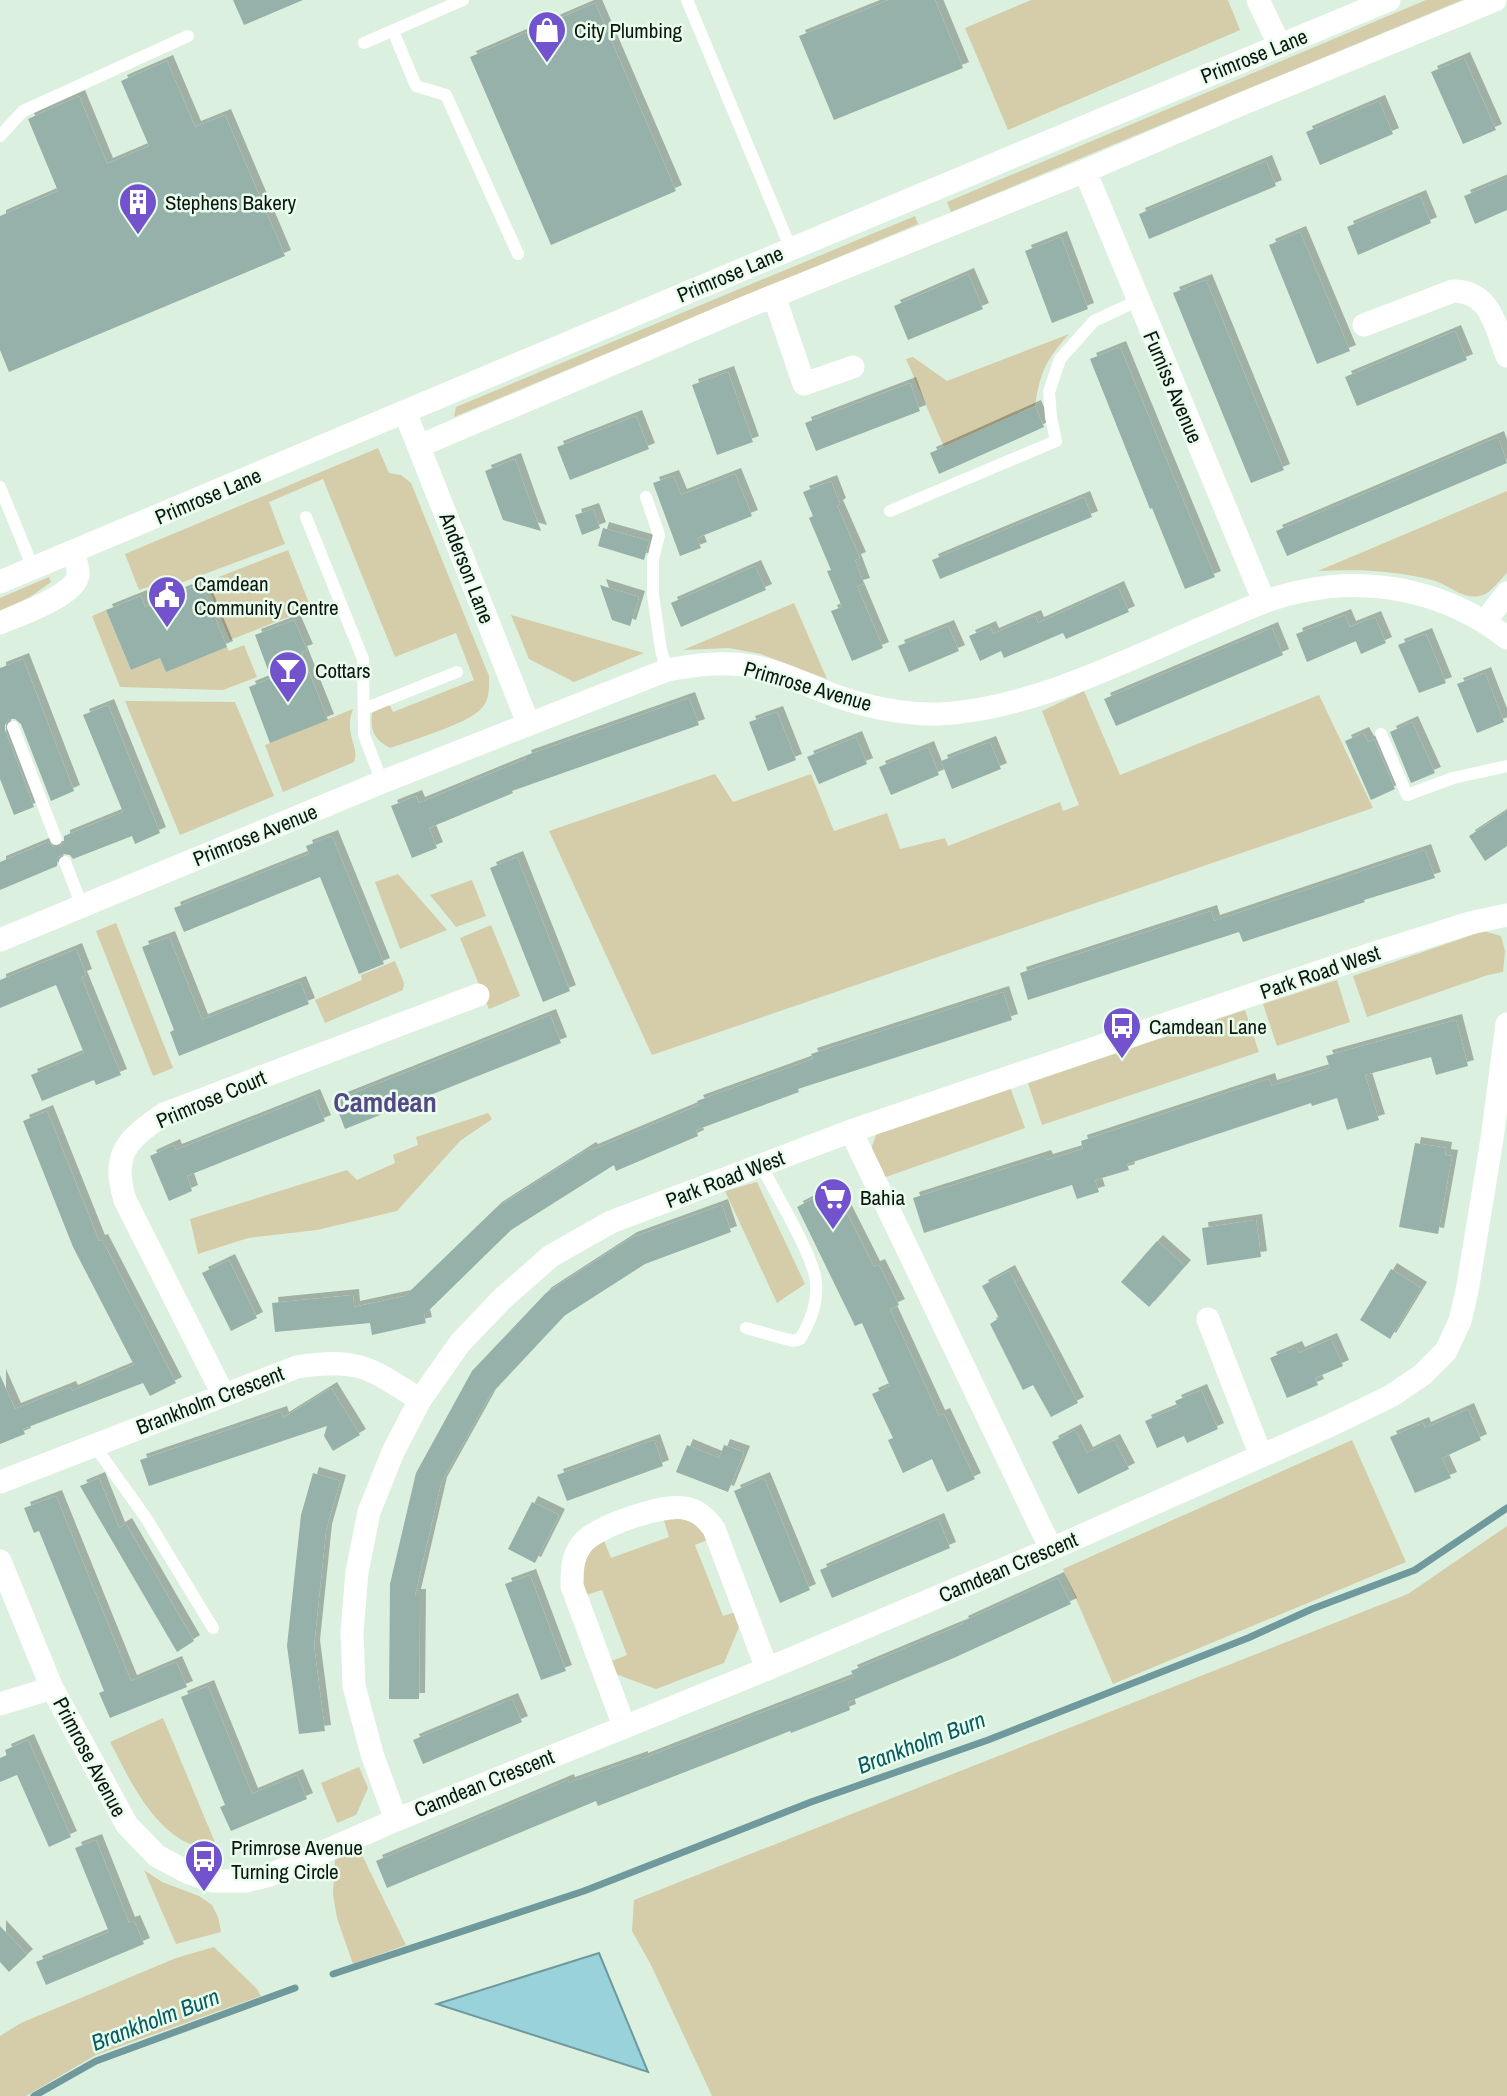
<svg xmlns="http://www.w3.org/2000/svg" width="1507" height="2096" viewBox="0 0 1507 2096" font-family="'Archivo Narrow',sans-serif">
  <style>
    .green { fill: #d5cca9 }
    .water { fill: #99d2da; stroke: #6f999d; stroke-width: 2 }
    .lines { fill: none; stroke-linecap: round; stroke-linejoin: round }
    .stream { stroke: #6f999d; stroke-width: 7 }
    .building { fill: #96b1aa; filter: url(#shadow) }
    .lane { stroke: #fff; stroke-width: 12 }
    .street { stroke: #fff; stroke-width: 23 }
    .labels { text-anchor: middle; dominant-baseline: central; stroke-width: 5; stroke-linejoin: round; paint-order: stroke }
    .poi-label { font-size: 21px; fill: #0e1510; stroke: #e9fded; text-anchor: start }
    .street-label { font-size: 21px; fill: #0e1510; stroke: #e9fded }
    .water-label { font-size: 23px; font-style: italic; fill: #085a63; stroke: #e9fded }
    .district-label { font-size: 28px; font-weight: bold; fill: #554887; stroke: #e9fded }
  </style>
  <defs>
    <filter id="shadow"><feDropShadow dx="6" dy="-6" stdDeviation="0" flood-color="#0004"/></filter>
  </defs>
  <rect width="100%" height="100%" fill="#dcf0df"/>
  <!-- green -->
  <path class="green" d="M 1031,0 L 1228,0 L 1240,30 L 1008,130 L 965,28 Z
    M 1426,0 L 1462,0 L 951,212 L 947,202 Z
    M 915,216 L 918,224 L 454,417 L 456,407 Z
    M 1069,334 C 1046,360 1040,372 1035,406 L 944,447 L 906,359 L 913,357 L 947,381 Z
    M 378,448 L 389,473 L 401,475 L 411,483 L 489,676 C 489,688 490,698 482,708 C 468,724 412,740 390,748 C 374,739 370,731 372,713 L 389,704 L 393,712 L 474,680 L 456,633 L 395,657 L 323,479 L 269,502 L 285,544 L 151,594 L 148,587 L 139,590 L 125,554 Z
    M 1507,491 L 1507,573 C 1501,579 1491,592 1483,595 C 1464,602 1449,584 1432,580 C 1394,570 1356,569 1318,571 Z
    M 288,550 L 311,608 L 230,640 L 206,582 Z
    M 49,577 L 51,582 L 30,597 L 0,611 L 0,598 Z
    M 794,603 L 827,679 L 761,654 L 729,648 L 683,650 Z
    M 106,610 L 131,670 L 160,658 L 166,671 L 227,647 L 229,651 L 244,645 L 257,677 L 223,690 L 120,687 L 92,616 Z
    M 511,615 L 644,653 L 574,682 L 529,659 Z
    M 1084,691 L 1120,775 L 1319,695 L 1373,808 L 652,1055 L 549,831 L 715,774 L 733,802 L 811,774 L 834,831 L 887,813 L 900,849 L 945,838 L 948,846 L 1060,802 L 1063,811 L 1079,805 L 1042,711 Z
    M 125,701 L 235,702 L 274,796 L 180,835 Z
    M 353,709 C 343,735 360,745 354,762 L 283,792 L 265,745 Z
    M 398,874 L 447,930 L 400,949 L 375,882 Z
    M 472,880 L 486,916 L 456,927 L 430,895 Z
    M 116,923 L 173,1068 L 153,1076 L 96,931 Z
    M 491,925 L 520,996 L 489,1009 L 460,938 Z
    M 1484,931 L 1501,936 L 1505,951 L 1503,972 L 1488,975 L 1367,1017 L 1353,976 Z
    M 395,961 L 404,983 L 403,990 L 325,1023 L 315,1000 L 362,980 L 361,975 Z
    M 1337,980 L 1350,1022 L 1277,1046 L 1263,1004 Z
    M 1245,1010 L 1259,1052 L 1042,1125 L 1028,1083 Z
    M 1010,1087 L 1025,1128 L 883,1178 L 870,1152 L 877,1132 Z
    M 488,1113 L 492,1119 L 460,1141 L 397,1211 L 317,1230 L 248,1238 L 198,1254 L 190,1219 L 347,1170 L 357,1180 L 395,1163 L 393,1155 L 418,1145 L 416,1137 Z
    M 757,1182 L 805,1284 L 777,1303 L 725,1191 Z
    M 1352,1440 L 1406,1562 L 1113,1684 L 1063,1569 Z
    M 663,1517 L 694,1520 L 710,1539 L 695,1545 L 723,1616 L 738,1611 L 742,1620 L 724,1663 L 656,1689 L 613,1673 L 609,1662 L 627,1655 L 602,1590 L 586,1595 C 578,1573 581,1550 603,1538 L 611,1558 L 669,1537 Z
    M 1507,1526 L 1507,2096 L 712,2096 L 651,1965 L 632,1931 L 634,1900 L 1408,1594 Z
    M 163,1718 L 219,1852 C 210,1849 200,1848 192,1845 C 151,1828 129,1778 110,1742 Z
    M 359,1767 L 368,1788 L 356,1815 L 337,1823 L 321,1783 Z
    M 359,1849 L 406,1945 L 353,1964 L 337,1918 L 333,1894 L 335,1860 Z
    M 144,1870 L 162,1882 L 199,1896 L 212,1905 L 218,1917 L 221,1932 L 176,1944 Z
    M 214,1947 L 257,1989 L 261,1996 L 96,2055 L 26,2096 L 0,2096 L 0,2036 L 21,2023 L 176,1958 Z"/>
  <!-- water -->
  <path class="water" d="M 599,1953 L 648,2072 L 437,2004 Z"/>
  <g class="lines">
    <!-- stream -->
    <path class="stream" d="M 333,1974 L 584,1891 L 811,1802 L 988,1740 L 1248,1638 L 1312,1609 L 1415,1570 L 1507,1508
      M 34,2096 L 96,2061 L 295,1988"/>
  </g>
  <!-- building -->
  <path class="building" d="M 233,0 L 303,0 L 244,25 Z
    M 889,0 L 935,0 L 963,68 L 834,120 L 799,36 Z
    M 595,3 L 676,191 L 551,245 L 470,57 Z
    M 1464,58 L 1496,130 L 1463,144 L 1431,72 Z
    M 167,61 L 195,127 L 225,115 L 285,256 L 9,372 L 0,350 L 0,216 L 58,191 L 28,119 L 79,96 L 107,164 L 149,146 L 121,81 Z
    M 1379,101 L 1393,134 L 1320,165 L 1306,132 Z
    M 1266,161 L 1276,186 L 1149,239 L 1139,214 Z
    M 1507,178 L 1507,210 L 1475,224 L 1464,196 Z
    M 1420,196 L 1431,223 L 1358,255 L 1347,227 Z
    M 1300,232 L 1350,351 L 1317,364 L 1269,245 Z
    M 1061,237 L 1088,309 L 1052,323 L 1025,251 Z
    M 968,274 L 983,309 L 908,340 L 894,306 Z
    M 1206,280 L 1284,470 L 1251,483 L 1173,293 Z
    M 1455,331 L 1467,360 L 1357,406 L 1345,377 Z
    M 1120,347 L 1215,577 L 1185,589 L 1152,508 L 1150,509 L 1090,359 Z
    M 728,372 L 753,442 L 717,455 L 692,385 Z
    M 910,383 L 920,411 L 816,451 L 805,423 Z
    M 1035,406 L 1044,427 L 939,474 L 930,453 Z
    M 636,416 L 649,449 L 570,480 L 557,447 Z
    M 1498,437 L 1507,463 L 1287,556 L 1276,531 Z
    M 515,459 L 532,507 L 541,531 L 503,520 L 485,471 Z
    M 735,474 L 752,516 L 697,538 L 701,548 L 680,556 L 653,483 L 673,476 L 681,495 Z
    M 831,481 L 840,504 L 837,506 L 860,558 L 855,560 L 864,584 L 857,586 L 883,648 L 852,661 L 831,611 L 842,607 L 827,571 L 831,570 L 809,518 L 813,516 L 803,492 Z
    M 1084,497 L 1092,517 L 940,579 L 932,560 Z
    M 593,509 L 600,528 L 582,535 L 575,515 Z
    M 603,528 L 649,541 L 644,560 L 598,546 Z
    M 755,566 L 766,590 L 681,627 L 671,603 Z
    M 201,584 L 227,647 L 166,672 L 160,658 L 131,670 L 106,610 L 141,596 L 145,607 Z
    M 600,585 L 639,597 L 630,626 L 612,620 Z
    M 1118,587 L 1129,612 L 1066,639 L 1063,633 L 1004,658 L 1001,651 L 980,661 L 969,636 L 990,627 L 993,634 L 1035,616 L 1038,623 Z
    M 1345,615 L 1356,641 L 1307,662 L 1296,634 Z
    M 1375,617 L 1386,643 L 1361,654 L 1350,627 Z
    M 294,620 L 307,650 L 301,652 L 328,720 L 270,743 L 249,687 L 271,678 L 255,635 Z
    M 948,626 L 959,651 L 909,672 L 898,646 Z
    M 1272,628 L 1283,655 L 1116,726 L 1104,699 Z
    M 1426,634 L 1446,683 L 1419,693 L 1398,645 Z
    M 23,659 L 74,791 L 51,801 L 21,724 L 15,719 L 9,719 L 5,725 L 5,730 L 34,807 L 14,815 L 0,779 L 0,668 Z
    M 1485,673 L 1504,722 L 1477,733 L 1457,684 Z
    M 689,698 L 699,725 L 512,791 L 513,793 L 429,828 L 437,848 L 412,858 L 391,806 L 416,796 L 419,803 L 526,759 L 525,756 Z
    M 108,705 L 160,833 L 135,844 L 132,836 L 73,859 L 70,855 L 63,854 L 58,857 L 57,866 L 0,890 L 0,862 L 48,842 L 54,847 L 60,847 L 64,841 L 64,836 L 123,812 L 83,715 Z
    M 777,712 L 796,760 L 768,771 L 749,722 Z
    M 1412,722 L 1435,773 L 1411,783 L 1390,732 Z
    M 1363,733 L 1368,742 L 1374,739 L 1395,789 L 1371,800 L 1345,741 Z
    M 856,737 L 867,764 L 819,784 L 807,757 Z
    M 990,742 L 1001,769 L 952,789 L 941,761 Z
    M 928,747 L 939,775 L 891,795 L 879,767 Z
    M 1507,811 L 1507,846 L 1485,861 L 1469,836 Z
    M 332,836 L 384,964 L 359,974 L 320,877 L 184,932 L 174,908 L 309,854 L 306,846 Z
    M 1425,850 L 1435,878 L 1364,900 L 1365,902 L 1243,942 L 1239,932 L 1028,1000 L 1020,973 L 1211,911 L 1214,921 Z
    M 517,857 L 570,991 L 543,1002 L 490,868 Z
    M 169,937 L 202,1020 L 300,982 L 309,1004 L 179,1056 L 170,1032 L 174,1030 L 142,947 Z
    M 76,949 L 86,975 L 81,977 L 121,1075 L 96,1085 L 94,1080 L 42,1101 L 31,1075 L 84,1053 L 56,985 L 0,1008 L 0,980 Z
    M 1003,992 L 1012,1020 L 798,1089 L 799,1092 L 696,1130 L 698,1136 L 616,1171 L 614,1165 L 511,1230 L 424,1315 L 426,1323 L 372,1335 L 370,1323 L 275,1332 L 272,1303 L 353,1295 L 354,1307 L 405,1296 L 496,1208 L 590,1148 L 592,1150 L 699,1105 L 697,1101 L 813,1059 L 811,1054 Z
    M 550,1015 L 561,1043 L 345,1129 L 334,1101 Z
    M 1456,1020 L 1468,1066 L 1436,1075 L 1431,1057 L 1365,1075 L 1379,1120 L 1347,1130 L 1337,1098 L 1312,1106 L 1311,1103 L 1127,1164 L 1129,1170 L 1095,1180 L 1099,1192 L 1077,1199 L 1072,1185 L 924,1233 L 913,1198 L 1045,1156 L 1047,1160 L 1083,1149 L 1081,1141 L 1269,1079 L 1271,1086 L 1330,1068 L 1326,1056 Z
    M 314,1095 L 325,1121 L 187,1176 L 192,1191 L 169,1201 L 150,1156 L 174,1145 L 176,1150 Z
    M 47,1111 L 99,1241 L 102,1240 L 176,1383 L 150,1396 L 143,1383 L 23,1429 L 25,1434 L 0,1444 L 0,1375 L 15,1409 L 70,1387 L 72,1391 L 134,1365 L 73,1247 L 23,1121 Z
    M 1415,1143 L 1446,1148 L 1445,1155 L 1452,1156 L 1438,1234 L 1399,1227 Z
    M 834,1188 L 874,1267 L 879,1265 L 899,1305 L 890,1309 L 939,1416 L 944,1414 L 975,1479 L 947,1492 L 932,1459 L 903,1473 L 888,1440 L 893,1438 L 872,1394 L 890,1386 L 862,1323 L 855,1326 L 797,1207 Z
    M 722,1205 L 731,1232 L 645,1264 L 564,1316 L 490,1395 L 441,1483 L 415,1595 L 420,1595 L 419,1699 L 389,1699 L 390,1584 L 416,1473 L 472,1371 L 546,1293 L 631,1238 Z
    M 1256,1220 L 1261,1257 L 1207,1265 L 1202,1228 Z
    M 1157,1241 L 1185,1266 L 1149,1307 L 1121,1282 Z
    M 229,1260 L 257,1318 L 231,1331 L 202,1273 Z
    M 1391,1269 L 1421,1288 L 1390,1339 L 1360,1320 Z
    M 1009,1271 L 1078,1403 L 1051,1417 L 1033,1385 L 1023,1390 L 990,1324 L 999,1318 L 982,1286 Z
    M 1331,1339 L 1343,1366 L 1315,1378 L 1318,1385 L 1287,1398 L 1270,1358 L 1296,1347 L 1299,1353 Z
    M 331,1388 L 360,1435 L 333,1451 L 324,1436 L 327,1426 L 149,1486 L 140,1460 L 281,1412 L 283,1418 Z
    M 1201,1390 L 1218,1429 L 1187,1443 L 1184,1436 L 1157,1448 L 1145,1421 L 1178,1407 L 1175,1401 Z
    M 1468,1409 L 1481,1440 L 1442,1458 L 1451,1478 L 1415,1493 L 1390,1437 L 1423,1423 L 1425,1428 Z
    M 1075,1430 L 1087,1453 L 1114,1440 L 1129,1469 L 1078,1494 L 1052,1442 Z
    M 654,1440 L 663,1466 L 567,1501 L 557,1475 Z
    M 687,1445 L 719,1458 L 724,1445 L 744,1452 L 728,1492 L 676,1472 Z
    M 313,1473 L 340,1481 L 326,1530 L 314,1646 L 325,1731 L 299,1734 L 287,1646 L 301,1515 Z
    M 99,1478 L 119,1528 L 126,1524 L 194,1641 L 177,1652 L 80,1486 Z
    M 764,1478 L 810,1590 L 780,1603 L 734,1491 Z
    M 56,1496 L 131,1681 L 176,1662 L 187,1687 L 110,1718 L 99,1693 L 104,1691 L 39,1531 L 34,1533 L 24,1508 Z
    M 532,1502 L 559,1515 L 535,1563 L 508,1549 Z
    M 938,1519 L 950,1548 L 832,1598 L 820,1570 Z
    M 530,1575 L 566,1671 L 541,1680 L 505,1584 Z
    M 1058,1578 L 1071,1604 L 956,1657 L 848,1702 L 850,1710 L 791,1733 L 790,1731 L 598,1806 L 596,1801 L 387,1888 L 376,1861 L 568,1780 L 569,1783 L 642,1757 L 642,1759 L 854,1677 L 851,1671 L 963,1624 L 962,1622 Z
    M 208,1686 L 252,1794 L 297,1775 L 307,1799 L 231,1831 L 220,1807 L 225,1805 L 181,1697 Z
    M 512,1699 L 522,1722 L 423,1764 L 413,1740 Z
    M 28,1740 L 71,1837 L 49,1847 L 17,1775 L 0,1782 L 0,1758 L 7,1755 L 5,1750 Z
    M 96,1840 L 129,1923 L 134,1921 L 144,1944 L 46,1985 L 36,1962 L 109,1932 L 75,1848 Z
    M 0,1926 L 27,1955 L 9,1972 L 0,1962 Z"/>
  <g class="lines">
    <!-- lane -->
    <path class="lane" d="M 687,0 L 791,249
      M 393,31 L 416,86 L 446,95 L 518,254
      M 364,43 L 463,0
      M 0,136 L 23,111 L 188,36
      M 0,487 L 33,568
      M 646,497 L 659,535 L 653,559 L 653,595 L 661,650 L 667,670
      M 890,511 L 1056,441 L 1051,417 L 1049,392 L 1060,359 L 1094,321 L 1137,301
      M 306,517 L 363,659 L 364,735 L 382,782
      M 364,709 L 457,672
      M 13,727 L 56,839
      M 1381,734 L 1407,795 L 1453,778 L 1507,766
      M 65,862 L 82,906
      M 746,1328 L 793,1341 L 800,1339 C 811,1321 818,1303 816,1282 C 813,1254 775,1193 761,1165
      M 94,1445 L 146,1518 L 213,1628"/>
    <!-- street -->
    <path class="street" d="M 1258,0 L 1280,46
      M 1085,171 L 1264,601
      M 774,296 L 804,384 L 853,367
      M 1364,325 L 1453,291 C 1491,291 1495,326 1507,356
      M 405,412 L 528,723
      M 419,446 L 739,310 L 1085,171 L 1237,106 L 1495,0
      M 0,582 L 791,249 L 1389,0
      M 1485,621 L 1507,593
      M 0,623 C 18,615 75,596 78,575 C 79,569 75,559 73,553
      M 0,940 L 382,782 L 667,670 C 695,665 722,661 751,666 C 780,671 808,686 836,696 C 867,707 906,715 939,714 C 1029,710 1127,660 1209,625 C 1240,612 1270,597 1303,591 C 1375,576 1450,593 1507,638
      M 851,1131 L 1051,1549
      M 1208,1319 L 1261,1456
      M 223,1394 L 125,1200 C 111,1153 127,1140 164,1114 L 478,995
      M 0,1482 L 297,1367 C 358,1357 370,1368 420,1400
      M 0,1561 L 52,1688 L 127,1825 L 157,1856 L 189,1873 L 212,1881 L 246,1881 L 270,1875 L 396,1820 L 767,1669 L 1065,1543 L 1331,1425 L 1391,1396 L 1422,1375 L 1446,1351 L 1460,1321 L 1467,1291 L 1492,1139 L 1507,1024
      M 0,1704 L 52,1688
      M 624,1726 L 572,1586 C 572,1570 572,1557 582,1544 C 596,1526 662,1504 684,1508 C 698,1510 706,1518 714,1529 L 767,1669
      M 396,1820 L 372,1754 L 354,1686 L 352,1632 L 357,1572 L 369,1512 L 393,1452 L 420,1400 L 460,1343 L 503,1298 L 551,1256 L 611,1222 L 851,1131 L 1366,956 L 1470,923 L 1507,915"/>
  </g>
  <!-- icons -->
  <defs>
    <symbol id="shop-pin" viewBox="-11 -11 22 30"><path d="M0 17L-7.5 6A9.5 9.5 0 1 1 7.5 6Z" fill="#7253cd" stroke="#e9fded"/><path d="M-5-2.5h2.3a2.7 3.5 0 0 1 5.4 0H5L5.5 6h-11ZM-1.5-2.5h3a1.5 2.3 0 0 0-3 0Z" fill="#fff"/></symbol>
    <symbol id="building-pin" viewBox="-11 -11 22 30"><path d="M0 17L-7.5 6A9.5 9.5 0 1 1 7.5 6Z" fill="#7253cd" stroke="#e9fded"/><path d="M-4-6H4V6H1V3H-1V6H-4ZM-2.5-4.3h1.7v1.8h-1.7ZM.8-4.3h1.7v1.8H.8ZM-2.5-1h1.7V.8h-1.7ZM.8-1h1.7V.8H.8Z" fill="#fff"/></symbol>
    <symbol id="civic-pin" viewBox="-11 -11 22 30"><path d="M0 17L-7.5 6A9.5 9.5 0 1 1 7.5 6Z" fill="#7253cd" stroke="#e9fded"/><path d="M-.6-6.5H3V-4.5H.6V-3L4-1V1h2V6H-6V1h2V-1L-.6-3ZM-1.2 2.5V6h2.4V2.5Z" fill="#fff"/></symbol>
    <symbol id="bar-pin" viewBox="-11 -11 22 30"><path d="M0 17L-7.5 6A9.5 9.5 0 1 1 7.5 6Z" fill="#7253cd" stroke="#e9fded"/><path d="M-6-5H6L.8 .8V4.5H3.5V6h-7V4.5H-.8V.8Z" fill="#fff"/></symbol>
    <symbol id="bus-pin" viewBox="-11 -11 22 30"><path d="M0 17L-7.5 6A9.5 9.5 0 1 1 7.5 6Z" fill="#7253cd" stroke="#e9fded"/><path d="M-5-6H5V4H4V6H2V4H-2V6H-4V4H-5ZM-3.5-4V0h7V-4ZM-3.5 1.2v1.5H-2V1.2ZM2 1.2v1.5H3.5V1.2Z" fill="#fff"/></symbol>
    <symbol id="supermarket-pin" viewBox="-11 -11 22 30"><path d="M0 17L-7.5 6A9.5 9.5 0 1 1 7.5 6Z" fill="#7253cd" stroke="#e9fded"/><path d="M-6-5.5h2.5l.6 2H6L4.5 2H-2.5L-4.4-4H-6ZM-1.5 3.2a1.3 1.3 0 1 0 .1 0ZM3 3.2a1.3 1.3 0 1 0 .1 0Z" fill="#fff"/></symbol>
  </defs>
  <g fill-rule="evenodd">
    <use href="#shop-pin" x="525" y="8" width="44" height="60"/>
    <use href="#building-pin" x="116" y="180" width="44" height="60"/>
    <use href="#civic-pin" x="145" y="573" width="44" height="60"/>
    <use href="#bar-pin" x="266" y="648" width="44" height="60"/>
    <use href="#bus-pin" x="1100" y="1004" width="44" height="60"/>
    <use href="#supermarket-pin" x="811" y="1175" width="44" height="60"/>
    <use href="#bus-pin" x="182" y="1837" width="44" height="60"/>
  </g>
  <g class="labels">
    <!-- poi labels -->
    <g class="poi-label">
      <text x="574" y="30">City Plumbing</text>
      <text x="165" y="202">Stephens Bakery</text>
      <text x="194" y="583">Camdean<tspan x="194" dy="24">Community Centre</tspan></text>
      <text x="315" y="670">Cottars</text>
      <text x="1149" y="1026">Camdean Lane</text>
      <text x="860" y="1197">Bahia</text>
      <text x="231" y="1847">Primrose Avenue<tspan x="231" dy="24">Turning Circle</tspan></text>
    </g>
    <!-- street labels -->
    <g class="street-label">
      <text transform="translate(1254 56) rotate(-22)">Primrose Lane</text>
      <text transform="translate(730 274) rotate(-23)">Primrose Lane</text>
      <text transform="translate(1173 387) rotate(67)">Furniss Avenue</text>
      <text transform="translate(208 496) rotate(-23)">Primrose Lane</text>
      <text transform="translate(467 568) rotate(69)">Anderson Lane</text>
      <text transform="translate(808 686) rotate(16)">Primrose Avenue</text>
      <text transform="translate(255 835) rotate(-22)">Primrose Avenue</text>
      <text transform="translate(1320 972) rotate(-19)">Park Road West</text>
      <text transform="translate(211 1099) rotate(-23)">Primrose Court</text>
      <text transform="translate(725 1179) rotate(-21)">Park Road West</text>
      <text transform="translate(210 1400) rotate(-21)">Brankholm Crescent</text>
      <text transform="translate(1008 1567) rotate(-23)">Camdean Crescent</text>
      <text transform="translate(90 1757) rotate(62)">Primrose Avenue</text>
      <text transform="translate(484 1783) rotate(-22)">Camdean Crescent</text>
    </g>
    <!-- water labels -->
    <g class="water-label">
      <text transform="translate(921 1742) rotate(-21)">Brankholm Burn</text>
      <text transform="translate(155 2019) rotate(-21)">Brankholm Burn</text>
    </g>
    <!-- district labels -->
    <g class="district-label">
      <text x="385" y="1102">Camdean</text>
    </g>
  </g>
</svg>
